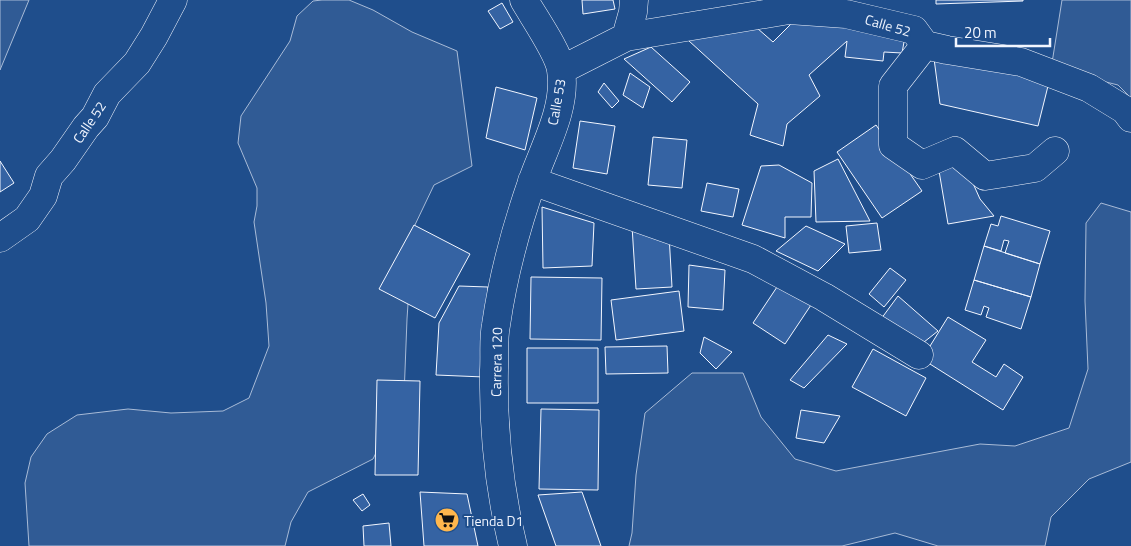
<svg xmlns="http://www.w3.org/2000/svg" width="1131" height="546" viewBox="0 0 1131 546" font-family="'Titillium Web',sans-serif">
  <style>
    .built { fill: #305b95; stroke: #a8bbd7 }
    .building { fill: #3563a3; stroke: #f2f6ff }
    .lines { fill: none; stroke-linecap: round; stroke-linejoin: round }
    .minor-casing { stroke: #f2f6ff; stroke-width: 29 }
    .minor { stroke: #1f4e8c; stroke-width: 28 }
    .labels { text-anchor: middle; dominant-baseline: central; stroke-width: 4; stroke-linejoin: round; paint-order: stroke }
    .street-label { font-size: 14px; fill: #f2f6ff; stroke: #1f4e8c }
    .poi-label { font-size: 14px; fill: #f2f6ff; stroke: #1f4e8c; text-anchor: start }
  </style>
  <rect width="100%" height="100%" fill="#1f4e8c"/>
  <!-- built -->
  <path class="built" d="M 0,0 L 29,0 L 0,70 Z
    M 322,0 L 349,0 L 373,10 L 412,32 L 457,51 L 472,166 L 434,185 L 413,229 L 407,319 L 404,396 L 373,459 L 308,492 L 291,522 L 285,546 L 29,546 L 25,483 L 31,457 L 47,434 L 77,415 L 128,409 L 171,413 L 223,411 L 249,398 L 269,346 L 266,303 L 254,222 L 257,206 L 257,188 L 238,143 L 241,116 L 290,41 L 297,16 L 313,1 Z
    M 1062,0 L 1131,0 L 1131,98 L 1118,85 L 1082,76 L 1052,63 Z
    M 1101,203 L 1131,212 L 1131,462 L 1089,479 L 1051,517 L 1045,546 L 938,546 L 895,533 L 842,546 L 629,546 L 632,533 L 636,475 L 645,413 L 692,373 L 743,373 L 761,417 L 795,459 L 836,471 L 980,444 L 1015,446 L 1069,428 L 1088,369 L 1085,301 L 1086,223 Z"/>
  <!-- building -->
  <path class="building" d="M 582,0 L 613,0 L 615,9 L 583,14 Z
    M 936,0 L 1023,0 L 1023,1 L 936,4 Z
    M 502,3 L 513,22 L 500,29 L 488,11 Z
    M 749,21 L 773,42 L 794,21 L 906,31 L 902,53 L 884,52 L 883,61 L 845,57 L 847,41 L 809,75 L 820,96 L 787,124 L 783,146 L 750,135 L 758,104 L 677,30 Z
    M 651,47 L 690,82 L 672,102 L 624,59 Z
    M 933,51 L 1050,78 L 1038,126 L 940,104 Z
    M 630,73 L 650,87 L 643,108 L 623,95 Z
    M 604,83 L 619,101 L 612,108 L 598,92 Z
    M 496,87 L 537,98 L 525,150 L 486,138 Z
    M 580,121 L 615,126 L 607,174 L 573,168 Z
    M 876,125 L 922,191 L 882,218 L 837,152 Z
    M 653,137 L 687,140 L 682,188 L 648,185 Z
    M 838,159 L 870,221 L 816,222 L 814,171 Z
    M 0,161 L 14,183 L 0,192 Z
    M 963,161 L 980,199 L 994,216 L 948,224 L 938,165 Z
    M 779,165 L 812,183 L 811,217 L 785,217 L 785,238 L 742,225 L 761,166 Z
    M 707,183 L 739,189 L 733,217 L 701,211 Z
    M 542,207 L 594,223 L 592,266 L 543,268 Z
    M 1001,216 L 1050,231 L 1040,264 L 1005,253 L 1009,241 L 1004,240 L 1001,251 L 984,246 L 991,224 L 998,226 Z
    M 877,223 L 881,250 L 849,253 L 846,226 Z
    M 414,225 L 470,254 L 435,318 L 379,289 Z
    M 632,226 L 669,235 L 672,287 L 636,289 Z
    M 806,226 L 845,244 L 818,271 L 776,251 Z
    M 984,246 L 1040,264 L 1031,297 L 974,280 Z
    M 689,265 L 725,270 L 723,310 L 688,307 Z
    M 890,268 L 906,280 L 884,307 L 869,294 Z
    M 531,277 L 602,278 L 601,340 L 530,339 Z
    M 974,280 L 1031,297 L 1021,329 L 986,317 L 989,308 L 984,306 L 981,315 L 965,310 Z
    M 779,284 L 811,305 L 785,344 L 753,323 Z
    M 459,286 L 488,287 L 484,377 L 436,375 L 439,323 Z
    M 679,291 L 684,331 L 616,340 L 611,300 Z
    M 898,296 L 938,331 L 919,346 L 881,319 Z
    M 948,317 L 986,340 L 972,362 L 996,377 L 1004,364 L 1023,377 L 1003,410 L 922,359 Z
    M 828,335 L 847,344 L 804,388 L 790,380 Z
    M 704,337 L 732,352 L 716,369 L 700,353 Z
    M 667,346 L 668,373 L 606,374 L 605,347 Z
    M 527,348 L 598,348 L 598,403 L 527,403 Z
    M 873,349 L 926,378 L 906,416 L 852,387 Z
    M 377,380 L 420,381 L 418,475 L 375,475 Z
    M 541,409 L 599,410 L 598,490 L 539,489 Z
    M 801,410 L 840,416 L 824,443 L 796,438 Z
    M 420,492 L 467,494 L 478,546 L 424,546 Z
    M 582,492 L 601,546 L 556,546 L 538,495 Z
    M 363,494 L 370,505 L 362,511 L 353,500 Z
    M 389,523 L 391,546 L 364,546 L 363,526 Z"/>
  <g class="lines">
    <defs>
      <path id="minor" d="M 626,37 L 789,10 L 846,14 L 914,30 L 925,45 L 947,50 L 1021,62 L 1089,88 L 1125,110 L 1131,118
        M 925,45 L 893,86 L 893,145 L 922,165 L 955,151 L 985,176 L 1035,168 L 1055,151
        M 561,70 L 626,37 L 633,12 L 634,0
        M 532,181 L 753,259 L 824,297 L 919,355
        M 0,238 L 27,219 L 43,196 L 49,176 L 63,160 L 86,127 L 95,117 L 107,94 L 137,63 L 154,36 L 173,0
        M 513,546 C 499,488 493,430 494,370 C 495,355 493,339 496,325 C 503,276 516,228 532,182 C 544,147 567,108 561,70 C 559,53 533,16 524,0"/>
    </defs>
    <!-- minor casing -->
    <use href="#minor" class="minor-casing"/>
    <!-- minor -->
    <use href="#minor" class="minor"/>
  </g>
  <!-- icons -->
  <defs>
    <symbol id="supermarket-disc" viewBox="-11 -11 22 22"><circle r="9.5" fill="#ffb74d" stroke="#1f4e8c"/><path d="M-6-5.5h2.5l.6 2H6L4.5 2H-2.5L-4.4-4H-6ZM-1.5 3.2a1.3 1.3 0 1 0 .1 0ZM3 3.2a1.3 1.3 0 1 0 .1 0Z" fill="#111"/></symbol>
  </defs>
  <g fill-rule="evenodd">
    <use href="#supermarket-disc" x="433" y="506" width="28" height="28"/>
  </g>
  <g class="labels">
    <!-- street labels -->
    <g class="street-label">
      <text transform="translate(888 25) rotate(16)">Calle 52</text>
      <text transform="translate(556 102) rotate(-80)">Calle 53</text>
      <text transform="translate(89 122) rotate(-56)">Calle 52</text>
      <text transform="translate(496 362) rotate(-89)">Carrera 120</text>
    </g>
    <!-- poi labels -->
    <g class="poi-label">
      <text x="464" y="520">Tienda D1</text>
    </g>
  </g>
  <!-- scale -->
  <path d="M956 38v8h94v-8" fill="none" stroke="#f2f6ff" stroke-width="2.5"/>
  <text x="964" y="38" font-size="15" fill="#f2f6ff" stroke="#1f4e8c" stroke-width="4" paint-order="stroke">20 m</text>
</svg>
